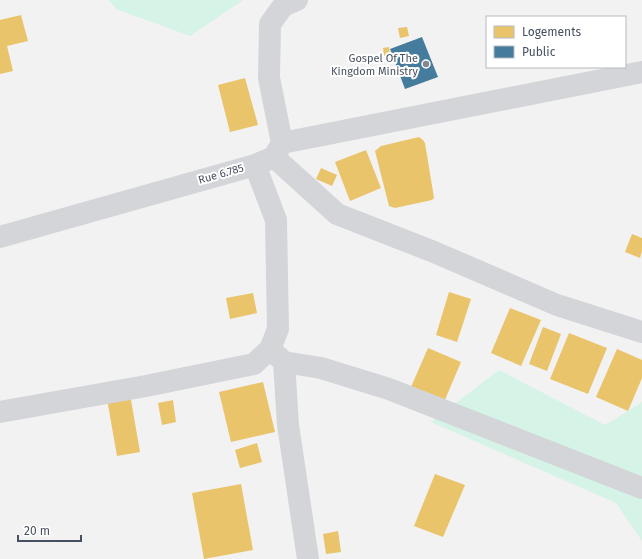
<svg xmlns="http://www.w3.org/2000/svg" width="642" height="559" viewBox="0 0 642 559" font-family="'Fira Sans',sans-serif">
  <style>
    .green { fill: #d5f3e6 }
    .homes { fill: #e9c46a }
    .public { fill: #457b9d }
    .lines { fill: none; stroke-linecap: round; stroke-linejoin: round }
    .street { stroke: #d3d5d8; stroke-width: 22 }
    .poi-dot { fill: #838994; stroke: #fff; stroke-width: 1.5 }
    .labels { text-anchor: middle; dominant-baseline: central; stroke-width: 4; stroke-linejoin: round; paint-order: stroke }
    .poi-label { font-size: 11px; fill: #475061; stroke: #fff; text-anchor: end }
    .street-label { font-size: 11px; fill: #475061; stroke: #fff }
  </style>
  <rect width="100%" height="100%" fill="#f3f2f2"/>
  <!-- green -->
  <path class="green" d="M 109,0 L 243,0 L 190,36 L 116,9 Z
    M 499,370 L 605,425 L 642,402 L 642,541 L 616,503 L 431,422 Z"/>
  <!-- homes -->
  <path class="homes" d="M 21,15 L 28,41 L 7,46 L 13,71 L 0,74 L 0,20 Z
    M 407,27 L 409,36 L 400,38 L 398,28 Z
    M 389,47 L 390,55 L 384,56 L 383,48 Z
    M 245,78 L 258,125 L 230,132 L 218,85 Z
    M 419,137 L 423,140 L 425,143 L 434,198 L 432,200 L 395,208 L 389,206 L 375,151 L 381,146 Z
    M 366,150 L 381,188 L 350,201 L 335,162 Z
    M 321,168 L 337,175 L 332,186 L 316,179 Z
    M 632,234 L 642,238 L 642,251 L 640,258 L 625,252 Z
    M 449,292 L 471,299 L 457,342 L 436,335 Z
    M 253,293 L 257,313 L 230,319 L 226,298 Z
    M 510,308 L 541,320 L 521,366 L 491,353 Z
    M 543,327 L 561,334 L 547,371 L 529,364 Z
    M 569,333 L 607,348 L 588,394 L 550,379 Z
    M 428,348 L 461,362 L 444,402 L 411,387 Z
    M 617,349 L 642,360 L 642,378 L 628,411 L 596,397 Z
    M 263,382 L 275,432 L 231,442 L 219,392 Z
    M 130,394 L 140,452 L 117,456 L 107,399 Z
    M 173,400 L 176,422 L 162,425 L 158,403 Z
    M 257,443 L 262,462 L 240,468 L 235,450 Z
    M 435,474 L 465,485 L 443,537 L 414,526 Z
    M 241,484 L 253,550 L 204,559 L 192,493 Z
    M 338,531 L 341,552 L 326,554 L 323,534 Z"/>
  <!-- public -->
  <path class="public" d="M 422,37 L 438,77 L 405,89 L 390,49 Z"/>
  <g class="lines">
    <!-- street -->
    <path class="street" d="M 282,143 L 642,72
      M 274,157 L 337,214 L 434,252 L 557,305 L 642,332
      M 0,237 L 255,165 L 274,157 L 282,143 L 269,78 L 270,24 L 283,6 L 297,0
      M 270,349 L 284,362 L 321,368 L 389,389 L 642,488
      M 284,362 L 288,425 L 308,559
      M 0,412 L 146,386 L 254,364 L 270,349 L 278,329 L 276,220 L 255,165"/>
  </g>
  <!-- markers -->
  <circle class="poi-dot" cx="426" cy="64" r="4"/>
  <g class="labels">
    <!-- poi labels -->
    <g class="poi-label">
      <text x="418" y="58">Gospel Of The<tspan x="418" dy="13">Kingdom Ministry</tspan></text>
    </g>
    <!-- street labels -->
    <g class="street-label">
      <text transform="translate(221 174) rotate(-16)">Rue 6.785</text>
    </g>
  </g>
  <!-- legend -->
  <rect x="486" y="16" width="140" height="52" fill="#ffffff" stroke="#b5b9c0"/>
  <rect x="494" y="26" width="20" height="12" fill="#e9c46a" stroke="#b5b9c0"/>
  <text x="522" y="36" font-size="12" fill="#475061">Logements</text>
  <rect x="494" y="46" width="20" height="12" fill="#457b9d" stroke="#b5b9c0"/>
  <text x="522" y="56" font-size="12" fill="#475061">Public</text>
  <!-- scale -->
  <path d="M18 535v6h63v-6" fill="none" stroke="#475061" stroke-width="2"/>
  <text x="24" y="535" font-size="12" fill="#475061" stroke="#ffffff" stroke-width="3" paint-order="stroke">20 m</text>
</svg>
